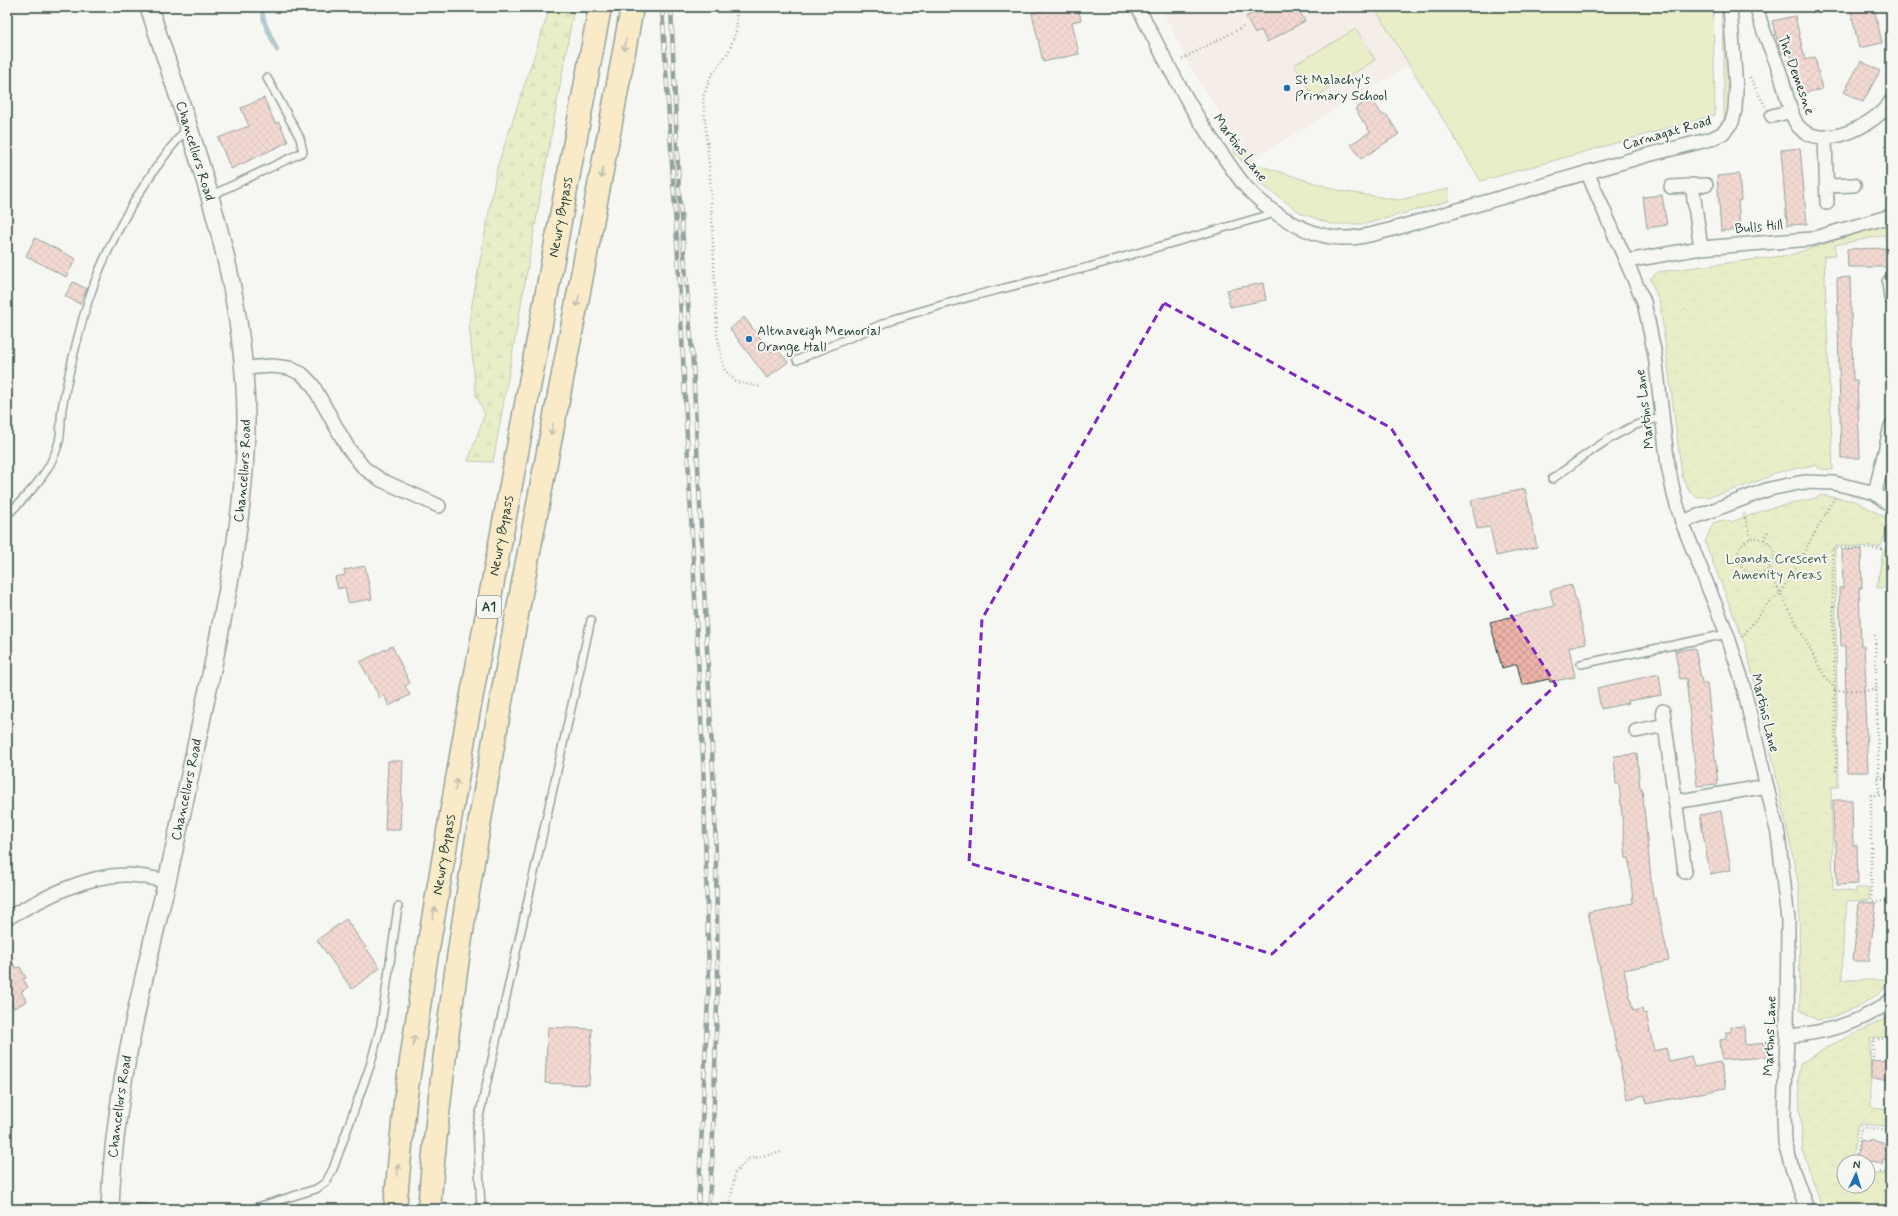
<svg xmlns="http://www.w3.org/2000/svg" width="1898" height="1216" viewBox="0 0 1898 1216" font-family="Mynerve,sans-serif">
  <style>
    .built { fill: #f4e2dc }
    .grass { fill: #dae598; stroke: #7c9166 }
    .forest { fill: url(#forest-firs); stroke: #7c9166 }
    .park { fill: url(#park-crowns); stroke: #7c9166 }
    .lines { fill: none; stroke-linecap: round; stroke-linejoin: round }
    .stream { stroke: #6293a5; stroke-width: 4.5 }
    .building { fill: url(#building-cross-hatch); stroke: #1f3d34 }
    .service-casing { stroke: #1f3d34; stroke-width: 10 }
    .minor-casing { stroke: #1f3d34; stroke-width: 16 }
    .tertiary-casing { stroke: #1f3d34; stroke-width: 20 }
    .trunk-casing { stroke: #1f3d34; stroke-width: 25 }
    .path { stroke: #1f3d34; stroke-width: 2.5; stroke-dasharray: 1 3; stroke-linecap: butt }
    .service { stroke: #f6f6f2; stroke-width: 7 }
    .minor { stroke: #f6f6f2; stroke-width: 13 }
    .tertiary { stroke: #f6f6f2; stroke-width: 17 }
    .trunk { stroke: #fcde96; stroke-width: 22 }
    .rail-casing { stroke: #1f3d34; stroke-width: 4.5 }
    .rail { stroke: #f6f6f2; stroke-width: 3; stroke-dasharray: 9; stroke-linecap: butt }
    .oneway { stroke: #828560 }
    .marked { fill: none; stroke: #7b2cbf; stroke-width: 3; stroke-dasharray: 8 5; stroke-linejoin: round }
    .poi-dot { fill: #1f6fb2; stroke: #f6f6f2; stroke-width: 1.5 }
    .labels { text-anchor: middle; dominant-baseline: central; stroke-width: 4; stroke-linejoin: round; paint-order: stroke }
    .shield { fill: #f6f6f2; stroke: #60746d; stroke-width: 1 }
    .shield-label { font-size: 13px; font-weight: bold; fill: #1f3d34 }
    .street-label { font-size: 14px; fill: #1f3d34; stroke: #f6f6f2 }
    .poi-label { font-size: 14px; fill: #1f3d34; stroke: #f6f6f2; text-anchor: start }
    .park-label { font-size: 14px; fill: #445f48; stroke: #f6f6f2 }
  </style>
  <defs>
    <pattern id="forest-firs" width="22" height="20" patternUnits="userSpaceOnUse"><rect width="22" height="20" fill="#dae598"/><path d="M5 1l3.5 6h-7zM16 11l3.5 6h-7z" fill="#bbc584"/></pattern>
    <pattern id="park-crowns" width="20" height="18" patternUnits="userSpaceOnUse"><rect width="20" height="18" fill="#dae598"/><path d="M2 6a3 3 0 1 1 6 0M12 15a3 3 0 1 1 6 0" fill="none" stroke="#bbc584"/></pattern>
    <pattern id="building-cross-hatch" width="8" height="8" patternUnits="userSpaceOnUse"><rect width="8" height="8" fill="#efb5aa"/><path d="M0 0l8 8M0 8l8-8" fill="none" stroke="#c1948b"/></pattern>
  </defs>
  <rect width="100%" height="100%" fill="#f6f6f2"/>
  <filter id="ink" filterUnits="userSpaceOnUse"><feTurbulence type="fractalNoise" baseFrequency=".025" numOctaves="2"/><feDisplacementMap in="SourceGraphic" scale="8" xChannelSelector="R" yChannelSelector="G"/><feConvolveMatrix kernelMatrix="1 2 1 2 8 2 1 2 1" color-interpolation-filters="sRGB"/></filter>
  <g filter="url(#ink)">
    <!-- built -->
    <path class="built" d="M 1161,7 L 1385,7 L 1377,12 L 1410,65 L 1252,159 L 1234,140 L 1219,112 L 1188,63 Z"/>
    <!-- grass -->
    <path class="grass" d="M 1385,7 L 1713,7 L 1715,115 L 1481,181 L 1377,12 Z
      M 1721,7 L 1723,7 L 1729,99 L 1728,117 L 1724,121 L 1724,52 Z
      M 1356,29 L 1375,60 L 1314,98 L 1294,65 Z
      M 1234,140 L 1258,165 L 1340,191 L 1399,200 L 1448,189 L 1449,201 L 1365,224 L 1331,224 L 1301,213 L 1261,184 L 1234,152 Z"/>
    <!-- forest -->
    <path class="forest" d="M 548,7 L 574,7 L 493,462 L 468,461 L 485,414 L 476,395 L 469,321 L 497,168 L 547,17 Z"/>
    <!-- park -->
    <path class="park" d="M 1891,225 L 1891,234 L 1835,245 L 1836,255 L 1824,256 L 1833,470 L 1821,469 L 1814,465 L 1774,473 L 1766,478 C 1751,483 1710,501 1696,496 C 1688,492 1685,483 1682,475 L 1660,303 L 1650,279 L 1658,272 L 1790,255 L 1868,230 Z
      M 1821,495 L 1855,501 L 1885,517 L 1889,526 L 1880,547 L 1835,546 L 1838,787 L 1831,787 L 1833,889 L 1856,892 L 1856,888 L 1869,888 L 1869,900 L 1847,901 L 1843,941 L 1842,980 L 1891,980 L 1878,994 L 1859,1006 L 1830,1018 L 1817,1020 L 1800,1010 L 1799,887 L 1774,765 L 1746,647 L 1705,542 L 1713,523 L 1723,520 L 1731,522 L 1771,508 L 1816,498 Z
      M 1891,536 L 1891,588 L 1877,588 L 1882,556 Z
      M 1889,1017 L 1891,1017 L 1891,1036 L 1870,1038 L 1871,1107 L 1891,1109 L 1891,1126 L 1858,1124 L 1851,1162 L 1844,1162 L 1844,1186 L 1868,1186 L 1868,1174 L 1891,1174 L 1891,1209 L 1823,1209 L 1803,1152 L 1798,1078 L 1800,1064 L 1831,1045 Z"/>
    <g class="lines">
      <!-- stream -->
      <path class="stream" d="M 261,7 L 265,24 L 277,50"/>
    </g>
    <!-- building -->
    <path class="building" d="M 1061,7 L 1078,7 L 1081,20 L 1072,22 L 1079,54 L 1043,62 L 1032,13 Z
      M 1265,7 L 1297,7 L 1305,21 L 1267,42 L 1261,30 L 1255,34 L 1246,17 Z
      M 1850,7 L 1874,7 L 1882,43 L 1859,48 Z
      M 1795,16 L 1805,60 L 1815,57 L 1822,89 L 1800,94 L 1790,52 L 1781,54 L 1772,21 Z
      M 1861,61 L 1880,71 L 1863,102 L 1844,92 Z
      M 264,98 L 275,123 L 279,122 L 288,142 L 231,169 L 218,138 L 249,126 L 241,108 Z
      M 1371,98 L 1383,116 L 1386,114 L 1399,134 L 1361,159 L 1351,144 L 1370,132 L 1355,109 Z
      M 1800,148 L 1807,224 L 1787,225 L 1781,150 Z
      M 1739,174 L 1741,200 L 1738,201 L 1740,229 L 1721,231 L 1717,176 Z
      M 1662,195 L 1667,225 L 1647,228 L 1643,197 Z
      M 35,238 L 76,259 L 66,277 L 26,256 Z
      M 1891,248 L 1891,267 L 1848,267 L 1847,249 Z
      M 1850,277 L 1853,380 L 1857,380 L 1860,458 L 1841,458 L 1837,278 Z
      M 73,282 L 87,289 L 80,304 L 65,296 Z
      M 1263,283 L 1266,300 L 1230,307 L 1227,290 Z
      M 744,317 L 771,352 L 777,349 L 788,362 L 767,378 L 730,329 Z
      M 1525,489 L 1537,547 L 1496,556 L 1490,527 L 1477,529 L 1471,500 Z
      M 1861,549 L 1862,588 L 1859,588 L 1861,646 L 1864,646 L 1866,685 L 1864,685 L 1868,772 L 1847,772 L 1845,646 L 1841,647 L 1839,588 L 1843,588 L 1842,550 Z
      M 365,566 L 372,599 L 348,603 L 345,587 L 338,589 L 335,577 L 345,575 L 344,570 Z
      M 1572,585 L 1586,643 L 1569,647 L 1575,677 L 1550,682 L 1549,679 L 1522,685 L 1517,664 L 1502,668 L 1490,622 L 1554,606 L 1550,590 Z
      M 392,646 L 410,683 L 405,686 L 410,695 L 389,706 L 384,695 L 380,698 L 360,662 Z
      M 1695,648 L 1702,683 L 1707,683 L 1718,784 L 1697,786 L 1686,678 L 1680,679 L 1675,651 Z
      M 1659,674 L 1662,695 L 1628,701 L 1629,703 L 1601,709 L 1597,688 Z
      M 1637,754 L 1640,788 L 1642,788 L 1653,899 L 1656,898 L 1669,961 L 1624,970 L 1633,1011 L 1642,1009 L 1643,1014 L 1646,1013 L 1654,1051 L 1666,1048 L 1669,1061 L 1691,1056 L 1694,1067 L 1720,1062 L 1726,1088 L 1646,1104 L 1645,1095 L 1627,1099 L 1588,912 L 1633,903 L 1629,858 L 1626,858 L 1619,784 L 1616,784 L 1614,756 Z
      M 388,761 L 403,761 L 400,830 L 385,830 Z
      M 1833,800 L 1852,800 L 1853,845 L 1857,845 L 1858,884 L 1837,885 L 1836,841 L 1834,841 Z
      M 1721,811 L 1731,870 L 1710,874 L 1700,815 Z
      M 1859,902 L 1876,903 L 1869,961 L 1853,961 Z
      M 346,919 L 380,968 L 352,989 L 317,940 Z
      M 7,952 L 16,968 L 20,967 L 26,978 L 23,979 L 28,987 L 21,992 L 27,1001 L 14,1008 L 7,996 Z
      M 1744,1026 L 1745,1045 L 1768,1043 L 1769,1057 L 1722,1060 L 1720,1040 L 1726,1039 L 1726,1032 L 1731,1032 L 1731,1027 Z
      M 548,1027 L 592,1029 L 589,1085 L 545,1083 Z
      M 1891,1060 L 1891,1079 L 1871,1079 L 1871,1061 Z
      M 1860,1140 L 1869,1142 L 1870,1140 L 1891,1145 L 1891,1161 L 1883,1159 L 1882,1164 L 1856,1160 Z"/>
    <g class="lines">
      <defs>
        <path id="service" d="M 210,196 L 303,152 L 300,138 L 267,78
          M 797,360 L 894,319 L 973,296 L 1089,267 L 1275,213
          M 1552,479 C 1583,458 1625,421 1663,418
          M 7,515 C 27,496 50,473 58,445 C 62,434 60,421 62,409 C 67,379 75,348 83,318 C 102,250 141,181 187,128
          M 1581,664 L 1727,634
          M 110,1206 L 151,1209
          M 251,1209 L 316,1189 L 326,1182 L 333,1169 L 370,1066 L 381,1025 L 398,907
          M 481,1209 L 477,1126 L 591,620"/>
        <path id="minor" d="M 1138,7 C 1164,58 1190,110 1224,157 C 1231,167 1239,179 1247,188 C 1270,213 1308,237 1342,238 C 1359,239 1377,233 1393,229 L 1644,156 L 1711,139 L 1723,133 L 1732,122 L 1735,110 L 1736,89 L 1730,7
          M 1757,7 C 1761,31 1773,51 1780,73 C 1785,86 1790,116 1798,126 C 1821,153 1876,125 1891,101
          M 1772,116 L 1792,111
          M 1825,137 L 1827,203
          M 1587,172 L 1644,302 L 1655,355 L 1668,466 L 1674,495 L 1682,522 L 1727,634 L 1741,677 L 1778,834 L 1788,920 L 1787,1036 L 1784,1115 L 1785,1143 L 1793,1171 L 1807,1209
          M 1692,185 L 1701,248
          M 1826,186 L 1854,185
          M 1671,187 L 1706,185
          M 1627,261 L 1701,248 L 1811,239 L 1891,216
          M 1889,282 L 1891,298
          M 244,368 L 272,366 L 289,368 L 302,374 L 312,384 L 348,448 L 364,468 L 381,480 L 439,506
          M 1875,493 L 1891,426
          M 1682,522 L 1769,489 L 1804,482 L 1834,483 L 1875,493 L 1891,506
          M 1663,711 L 1685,872
          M 1636,731 L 1665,725
          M 1675,802 L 1767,786
          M 7,918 C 43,899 82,876 124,875 C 138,874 153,879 167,881
          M 1787,1036 C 1825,1033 1861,1024 1891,1000"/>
        <g id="tertiary">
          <path id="s1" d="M 110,1209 C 111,1180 113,1151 117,1123 C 127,1041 148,961 167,881 C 183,811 197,740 212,670 C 229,587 246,504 246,420 C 246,277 192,141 149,7"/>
        </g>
        <g id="trunk">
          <path id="s2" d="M 395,1209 L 405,1102 L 425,966 L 467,721 L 600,7"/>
          <path d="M 429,1209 C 445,1009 480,812 517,615 C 555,412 596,210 632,7"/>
        </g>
      </defs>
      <!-- service casing -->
      <use href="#service" class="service-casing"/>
      <!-- minor casing -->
      <use href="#minor" class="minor-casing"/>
      <!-- tertiary casing -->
      <use href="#tertiary" class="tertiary-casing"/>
      <!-- trunk casing -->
      <use href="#trunk" class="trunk-casing"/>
      <!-- path -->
      <path class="path" d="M 736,7 L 737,28 L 729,51 L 711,76 L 703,97 L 710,176 L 717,333 L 724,369 L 736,382 L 761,387
        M 1182,59 L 1243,27
        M 1750,77 L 1765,106
        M 1744,514 L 1751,539
        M1738 556a18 18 0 1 1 36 0a18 18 0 1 1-36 0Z
        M 1764,540 L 1768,531
        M 1768,570 L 1825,677 L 1835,689
        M 1875,635 L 1879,795 L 1871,795 L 1871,901 L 1891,902
        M 1742,637 L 1769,602 L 1781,593 L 1835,497
        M 1835,691 L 1876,690
        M 1877,714 L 1890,714
        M 1836,771 L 1832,548 L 1883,549
        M 1878,778 L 1891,778
        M 1873,1058 L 1873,1039 L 1891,1039
        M 1855,1162 L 1861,1127 L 1891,1130
        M 1868,1172 L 1891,1172
        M 729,1209 L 735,1173 L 748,1159 L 782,1152"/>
      <!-- service -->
      <use href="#service" class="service"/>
      <!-- minor -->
      <use href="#minor" class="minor"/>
      <!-- tertiary -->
      <use href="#tertiary" class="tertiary"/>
      <!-- trunk -->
      <use href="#trunk" class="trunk"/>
      <defs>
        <path id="rail" d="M 662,7 L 678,257 L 703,757 L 709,978 L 698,1209
          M 671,7 L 679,191 L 693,365 L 715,811 L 718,973 L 712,1164 L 708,1209"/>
      </defs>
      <!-- rail casing -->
      <use href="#rail" class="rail-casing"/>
      <!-- rail -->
      <use href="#rail" class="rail"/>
    </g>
    <!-- one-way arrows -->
    <defs><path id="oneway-shaft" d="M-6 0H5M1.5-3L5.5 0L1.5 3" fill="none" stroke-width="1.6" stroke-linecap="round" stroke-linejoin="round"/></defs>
    <g class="oneway">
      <use href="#oneway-shaft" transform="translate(625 45) rotate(100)"/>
      <use href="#oneway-shaft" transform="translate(602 173) rotate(100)"/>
      <use href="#oneway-shaft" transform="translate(578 301) rotate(101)"/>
      <use href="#oneway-shaft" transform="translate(552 429) rotate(101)"/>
      <use href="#oneway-shaft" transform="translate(456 785) rotate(-80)"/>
      <use href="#oneway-shaft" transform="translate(434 913) rotate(-80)"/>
      <use href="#oneway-shaft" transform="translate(414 1041) rotate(-82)"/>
      <use href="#oneway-shaft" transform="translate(398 1170) rotate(-85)"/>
    </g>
  </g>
  <!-- marked area -->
  <path d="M0 0H1898V1216H0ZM 1164,303 L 1391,428 L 1556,685 L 1272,954 L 969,863 L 982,619 Z" fill="#f6f6f2" fill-opacity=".55" fill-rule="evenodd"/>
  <path class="marked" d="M 1164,303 L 1391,428 L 1556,685 L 1272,954 L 969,863 L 982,619 Z"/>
  <!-- markers -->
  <g class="poi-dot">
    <circle cx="1287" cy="88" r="4"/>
    <circle cx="749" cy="339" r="4"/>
  </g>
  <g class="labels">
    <!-- shield labels -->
    <rect class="shield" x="477" y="596" width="24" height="22" rx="3"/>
    <g class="shield-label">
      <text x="489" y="607">A1</text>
    </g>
    <!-- street labels -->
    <g class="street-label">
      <text transform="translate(1796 75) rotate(70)">The Demesne</text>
      <text transform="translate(1667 133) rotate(-16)">Carnagat Road</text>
      <text transform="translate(1240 148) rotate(53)">Martins Lane</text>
      <text transform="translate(195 151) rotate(73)">Chancellors Road</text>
      <text stroke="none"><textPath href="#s2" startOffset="1006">Newry Bypass</textPath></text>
      <text transform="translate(1759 227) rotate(-5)">Bulls Hill</text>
      <text transform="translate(1645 409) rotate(-97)">Martins Lane</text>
      <text stroke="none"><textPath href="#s1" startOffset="751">Chancellors Road</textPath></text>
      <text stroke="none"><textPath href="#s2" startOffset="682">Newry Bypass</textPath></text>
      <text transform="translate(1765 713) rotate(76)">Martins Lane</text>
      <text stroke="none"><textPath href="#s1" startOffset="427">Chancellors Road</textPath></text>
      <text stroke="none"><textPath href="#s2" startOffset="358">Newry Bypass</textPath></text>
      <text transform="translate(1770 1036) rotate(-88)">Martins Lane</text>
      <text stroke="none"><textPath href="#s1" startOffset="103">Chancellors Road</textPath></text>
    </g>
    <!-- poi labels -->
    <g class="poi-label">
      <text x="1295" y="80">St Malachy's<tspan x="1295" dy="16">Primary School</tspan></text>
      <text x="757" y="331">Altnaveigh Memorial<tspan x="757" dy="16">Orange Hall</tspan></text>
    </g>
    <!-- park labels -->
    <g class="park-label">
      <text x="1777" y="559">Loanda Crescent<tspan x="1777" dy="16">Amenity Areas</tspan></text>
    </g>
  </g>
  <!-- margin -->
  <rect width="1898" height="1216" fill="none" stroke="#f6f6f2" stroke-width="24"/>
  <rect x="12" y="12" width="1874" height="1192" fill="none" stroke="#1f3d34" stroke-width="1.5" filter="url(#ink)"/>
  <!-- north arrow -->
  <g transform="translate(1856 1174) rotate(4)"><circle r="19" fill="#f6f6f2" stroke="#a0aca6"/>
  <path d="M0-3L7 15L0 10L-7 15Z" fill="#1f6fb2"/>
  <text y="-6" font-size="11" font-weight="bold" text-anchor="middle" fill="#1f3d34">N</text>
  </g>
</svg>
